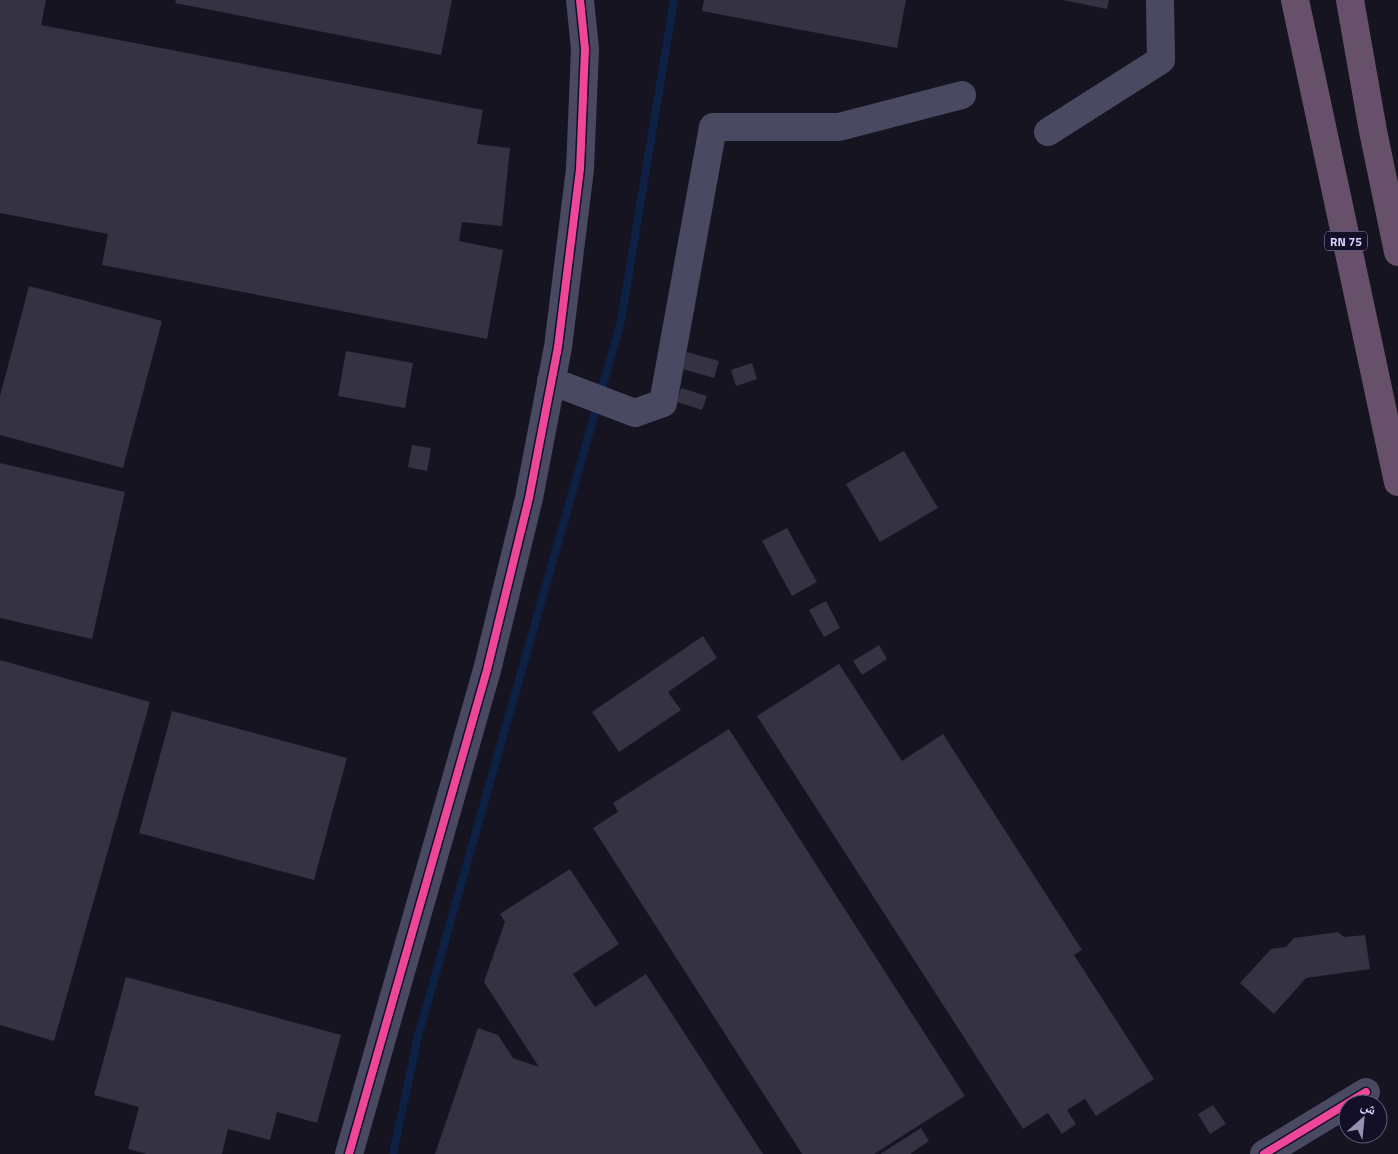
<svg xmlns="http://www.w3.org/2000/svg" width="1398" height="1154" viewBox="0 0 1398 1154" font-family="'Titillium Web','Noto Naskh Arabic',sans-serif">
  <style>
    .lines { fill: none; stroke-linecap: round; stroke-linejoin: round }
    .stream { stroke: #0d2144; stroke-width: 8 }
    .building { fill: #343243 }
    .minor { stroke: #4a4962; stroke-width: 28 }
    .highway { stroke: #67516a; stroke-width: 28 }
    .cycleway-casing { stroke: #130f26; stroke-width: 11 }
    .cycleway { stroke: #ed469a; stroke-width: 8 }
    .labels { text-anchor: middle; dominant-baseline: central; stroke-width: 4; stroke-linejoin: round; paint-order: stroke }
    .shield { fill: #130f26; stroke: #9e99be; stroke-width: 1 }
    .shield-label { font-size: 12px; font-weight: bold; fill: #d9d4ff }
  </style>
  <rect width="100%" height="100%" fill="#161421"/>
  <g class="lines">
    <!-- stream -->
    <path class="stream" d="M 393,1154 L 418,1036 L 621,321 L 674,0"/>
  </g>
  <!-- building -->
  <path class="building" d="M 0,0 L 46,0 L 41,25 L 483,110 L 477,144 L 510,148 L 502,226 L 462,222 L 459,241 L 503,250 L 487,339 L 102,265 L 108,234 L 0,213 Z
    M 176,0 L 452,0 L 441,55 L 175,3 Z
    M 704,0 L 906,0 L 897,48 L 702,11 Z
    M 1063,0 L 1109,0 L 1107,9 Z
    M 29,286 L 162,321 L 123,468 L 0,435 L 0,396 Z
    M 346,351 L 413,363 L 405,408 L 338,396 Z
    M 687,352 L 719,361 L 714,378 L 683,369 Z
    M 752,363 L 757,379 L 736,386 L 731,370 Z
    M 681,388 L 707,396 L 702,410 L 677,402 Z
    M 412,445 L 431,448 L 427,471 L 408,467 Z
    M 904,451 L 938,508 L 880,542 L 846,484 Z
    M 0,463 L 125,492 L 92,639 L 0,618 Z
    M 787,528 L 817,582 L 792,596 L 762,541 Z
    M 826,601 L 840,628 L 824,637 L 809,610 Z
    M 703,636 L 717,658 L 668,692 L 681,710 L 619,752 L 592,712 Z
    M 879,645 L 887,659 L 862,675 L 853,661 Z
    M 0,660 L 150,702 L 54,1041 L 0,1025 Z
    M 839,664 L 902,761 L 943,734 L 1082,950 L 1074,955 L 1154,1079 L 1096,1116 L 1085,1099 L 1067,1110 L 1076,1124 L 1062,1134 L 1048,1113 L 1023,1129 L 757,716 Z
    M 172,711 L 347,758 L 314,880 L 139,833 Z
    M 729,729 L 965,1096 L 874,1154 L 802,1154 L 593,828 L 618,812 L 613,803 Z
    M 570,869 L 619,944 L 573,974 L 595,1007 L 646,974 L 763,1154 L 435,1154 L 478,1028 L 498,1035 L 513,1058 L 539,1067 L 484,982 L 505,922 L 500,914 Z
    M 1338,932 L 1344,937 L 1365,935 L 1370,969 L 1306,978 L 1274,1014 L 1240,983 L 1271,949 L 1286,947 L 1294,938 Z
    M 126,977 L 341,1035 L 317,1123 L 277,1112 L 270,1140 L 228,1129 L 222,1154 L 147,1154 L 128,1149 L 139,1107 L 94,1095 Z
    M 1213,1105 L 1226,1124 L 1210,1134 L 1198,1114 Z
    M 921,1128 L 929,1141 L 910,1154 L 880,1154 Z"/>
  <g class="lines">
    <!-- minor -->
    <path class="minor" d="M 1048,132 L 1161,60 L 1160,0
      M 551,381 L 635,413 L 663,403 L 713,127 L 839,127 L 962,95
      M 349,1154 L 487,670 L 529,498 L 558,347 L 580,169 L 585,49 L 580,0
      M 1264,1154 L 1366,1092"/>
    <!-- highway -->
    <path class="highway" d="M 1295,0 L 1398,482
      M 1350,0 L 1373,131 L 1398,252"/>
    <defs>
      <path id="cycleway" d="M 349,1154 L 487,670 L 529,498 L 558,347 L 580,169 L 585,49 L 580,0
        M 1264,1154 L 1366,1092"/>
    </defs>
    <!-- cycleway casing -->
    <use href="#cycleway" class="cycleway-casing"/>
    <!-- cycleway -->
    <use href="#cycleway" class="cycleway"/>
  </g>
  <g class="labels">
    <!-- shield labels -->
    <rect class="shield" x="1325" y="231.5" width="42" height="19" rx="4"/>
    <g class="shield-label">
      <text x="1346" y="241">RN 75</text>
    </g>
  </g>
  <!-- north arrow -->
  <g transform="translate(1363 1119) rotate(27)"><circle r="24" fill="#130f26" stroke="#625e7d"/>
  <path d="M0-4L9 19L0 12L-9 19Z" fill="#9591b1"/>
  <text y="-8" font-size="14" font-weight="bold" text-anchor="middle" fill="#d9d4ff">ش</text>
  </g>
</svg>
